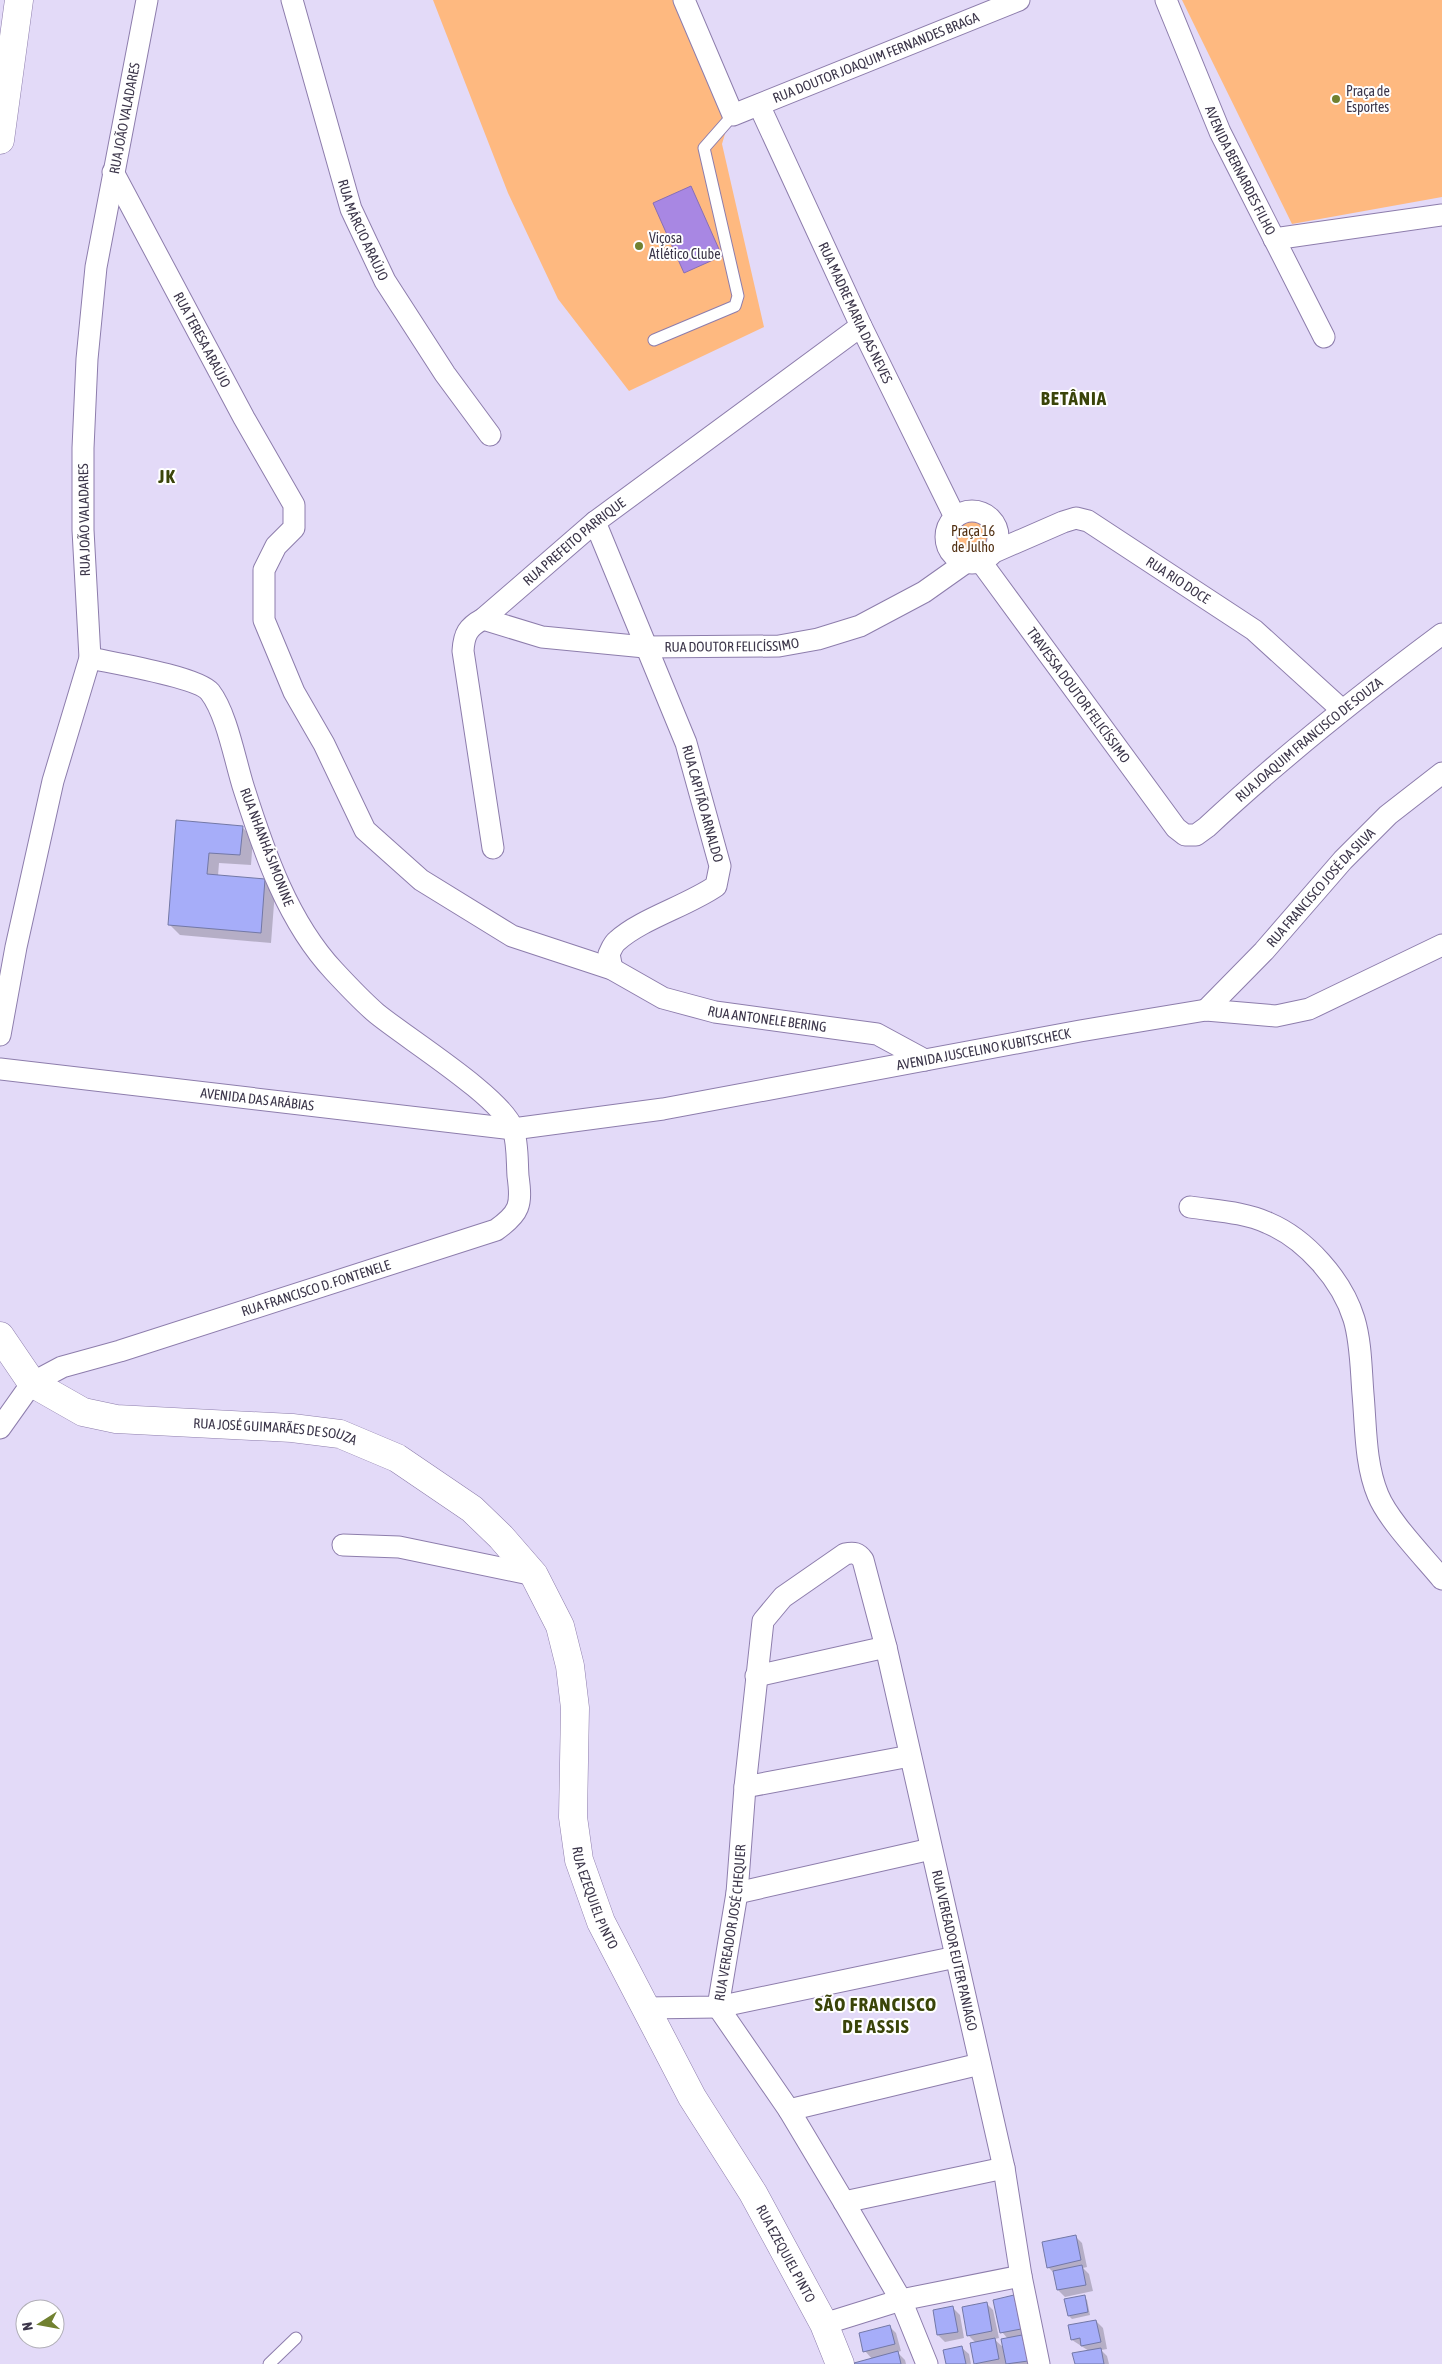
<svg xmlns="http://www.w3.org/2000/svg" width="1442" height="2364" viewBox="0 0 1442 2364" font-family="'Asap Condensed',sans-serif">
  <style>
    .green { fill: #feb980 }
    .water { fill: #a887e3; stroke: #886fb5 }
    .shadow { fill: #0003 }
    .building { fill: #a6adf9; stroke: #7378a6 }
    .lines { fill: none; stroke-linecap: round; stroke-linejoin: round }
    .lane-casing { stroke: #8d7dac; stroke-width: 13 }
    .street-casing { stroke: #8d7dac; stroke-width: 23 }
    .secondary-casing { stroke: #8d7dac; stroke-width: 29 }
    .lane { stroke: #fff; stroke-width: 11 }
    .street { stroke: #fff; stroke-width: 21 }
    .secondary { stroke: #fff; stroke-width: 28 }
    .poi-dot { fill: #718130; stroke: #fff; stroke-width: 2 }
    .labels { text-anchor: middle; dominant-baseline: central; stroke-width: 4; stroke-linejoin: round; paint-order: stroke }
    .street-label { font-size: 14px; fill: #3c364a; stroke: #fff }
    .poi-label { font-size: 14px; fill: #3c364a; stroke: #fff; text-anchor: start }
    .park-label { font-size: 14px; fill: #523012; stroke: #fff }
    .district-label { font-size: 19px; font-weight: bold; letter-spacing: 1px; fill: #3a4409; stroke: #fff }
  </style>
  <rect width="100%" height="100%" fill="#e3daf8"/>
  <!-- green -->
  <path class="green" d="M 433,0 L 679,0 L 730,117 L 722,144 L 764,327 L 629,391 L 558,299 L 508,193 Z
    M 1182,0 L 1442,0 L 1442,197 L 1292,224 Z
    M 968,515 C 988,519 1000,531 991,552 L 963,559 C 947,548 948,529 961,516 Z"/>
  <!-- water -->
  <path class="water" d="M 691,186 L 722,256 L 684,273 L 653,203 Z"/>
  <!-- shadow -->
  <path class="shadow" d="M 177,822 L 242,827 L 253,838 L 251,865 L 219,863 L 218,876 L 264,880 L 275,891 L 271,943 L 180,935 L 169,924 Z
    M 1075,2236 L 1082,2243 L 1087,2267 L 1083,2268 L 1089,2274 L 1093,2291 L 1065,2297 L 1058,2290 L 1055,2274 L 1048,2267 Z
    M 1014,2297 L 1020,2304 L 1027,2335 L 1022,2336 L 1029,2343 L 1033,2364 L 976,2364 L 976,2343 L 969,2336 L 963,2308 L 986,2303 L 993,2310 L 999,2338 L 994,2339 L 1004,2348 L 1008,2339 L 1002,2332 Z
    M 1084,2297 L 1087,2300 L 1090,2315 L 1072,2319 L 1069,2316 Z
    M 953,2308 L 960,2315 L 964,2338 L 945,2342 L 938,2335 Z
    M 1096,2321 L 1103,2328 L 1107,2349 L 1101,2350 L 1107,2356 L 1109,2364 L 1076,2364 L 1089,2351 L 1072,2340 Z
    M 889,2326 L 896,2333 L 901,2351 L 897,2352 L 905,2360 L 906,2364 L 857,2364 L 873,2360 L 865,2351 Z
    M 962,2348 L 969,2354 L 971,2364 L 947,2364 Z"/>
  <!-- building -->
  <path class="building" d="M 176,820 L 243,826 L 240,855 L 209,853 L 207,874 L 265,879 L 261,933 L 168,925 Z
    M 1076,2235 L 1081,2260 L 1047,2268 L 1042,2242 Z
    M 1082,2265 L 1086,2285 L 1057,2290 L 1053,2271 Z
    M 1014,2295 L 1021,2329 L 1000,2333 L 993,2300 Z
    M 1085,2295 L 1088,2312 L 1068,2316 L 1064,2299 Z
    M 987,2302 L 992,2331 L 967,2336 L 962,2307 Z
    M 953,2306 L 958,2332 L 937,2335 L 933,2310 Z
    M 1096,2320 L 1101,2342 L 1081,2346 L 1080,2338 L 1071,2340 L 1068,2325 Z
    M 890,2325 L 895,2344 L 863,2352 L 859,2333 Z
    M 1022,2335 L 1028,2361 L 1006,2364 L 1001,2339 Z
    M 995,2338 L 999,2359 L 974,2364 L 970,2343 Z
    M 962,2346 L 966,2364 L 946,2364 L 943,2350 Z
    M 1101,2348 L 1104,2364 L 1075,2364 L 1072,2353 Z
    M 898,2351 L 901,2364 L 855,2364 L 854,2363 Z"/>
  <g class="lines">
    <defs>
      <path id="lane" d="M 654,340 L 735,306 L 738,296 L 704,148 L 733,115
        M 269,2364 L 296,2338"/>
      <g id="street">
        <path id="s1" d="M 292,0 L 351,209 L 385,281 L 445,374 L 490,435"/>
        <path id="s2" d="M 684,0 L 733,115 L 1019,0"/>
        <path id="s3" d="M 1166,0 L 1220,132 L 1324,337"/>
        <path id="s4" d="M 759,105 L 861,326 L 955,517"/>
        <path id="s5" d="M 113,172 L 244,418 L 294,505 L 294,528 L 276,546 L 264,570 L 264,620 L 294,692 L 324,744 L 365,830 L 421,880 L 512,936 L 612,969 L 663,998 L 715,1012 L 877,1034 L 925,1060"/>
        <path d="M 1274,239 L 1442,215"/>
        <circle cx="972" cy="537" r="26"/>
        <path id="s6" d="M 595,522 L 686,743 L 720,866 L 716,886 C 687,906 641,919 617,941 C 613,944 611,950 609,954 L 612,969"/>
        <path id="s7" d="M 994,552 L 1063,522 L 1076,518 L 1088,521 L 1254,630 L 1341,709"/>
        <path id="s8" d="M 981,562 L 1176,828 L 1185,835 L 1196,835 L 1207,827 C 1282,757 1360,695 1442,634"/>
        <path id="s9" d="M 483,619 L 542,637 L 645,647 L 779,646 L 818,639 L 860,626 L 924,592 L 965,563"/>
        <path id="s10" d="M 493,848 L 463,651 C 464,634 468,627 483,619 L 595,522 L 861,326"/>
        <path id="s11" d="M 1206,1010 L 1264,951 L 1343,860 L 1388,815 L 1442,773"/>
        <path id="s12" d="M 0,1035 L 16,947 L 53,781 L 90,658 L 83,530 L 83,448 L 87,359 L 96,267 L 147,0"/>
        <path id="s13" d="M 0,1069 L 513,1129 L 663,1109 L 1080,1031 L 1206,1010 L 1276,1016 L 1309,1009 L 1442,945"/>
        <path d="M 1190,1207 C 1216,1211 1244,1212 1268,1223 C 1306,1239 1342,1280 1354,1319 C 1361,1342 1361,1369 1363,1394 C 1366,1427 1365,1464 1378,1495 C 1388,1520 1423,1556 1442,1579"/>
        <path id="s14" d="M 0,1428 L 32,1383 L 62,1367 L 120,1351 L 496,1230 C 520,1213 522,1205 518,1176 C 517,1162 518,1143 513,1129 C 502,1097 406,1038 376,1013 C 361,1000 347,985 334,971 C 288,922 264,852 244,789 C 235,761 227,714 210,692 C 198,677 113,663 90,658"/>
        <path d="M 343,1545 L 399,1547 L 534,1575"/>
        <path d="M 756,1676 L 886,1647"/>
        <path d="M 745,1787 L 910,1756"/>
        <path d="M 737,1893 L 931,1849"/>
        <path d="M 645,2008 L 718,2007 L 956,1957"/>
        <path d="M 789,2110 L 980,2064"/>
        <path d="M 844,2202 L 1004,2168"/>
        <path d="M 824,2324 L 901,2300 L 1021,2276"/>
        <path id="s15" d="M 927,2364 L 901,2300 L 844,2202 L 789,2110 L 718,2007 L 737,1893 L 745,1787 L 763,1621 L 783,1597 L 845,1554 C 854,1552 858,1553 863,1560 L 886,1647 L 1004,2168 L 1021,2276 L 1039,2364"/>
      </g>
      <g id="secondary">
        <path d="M 0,140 L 19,0"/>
        <path id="s16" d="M 0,1336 L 32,1383 L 83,1412 L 116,1419 L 292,1428 L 340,1434 L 397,1458 L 472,1509 L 501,1537 L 534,1575 L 560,1626 L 570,1666 L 575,1708 L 573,1817 L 579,1860 L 601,1922 L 692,2097 L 753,2193 L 824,2324 L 840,2364"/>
      </g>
    </defs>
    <!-- lane casing -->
    <use href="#lane" class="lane-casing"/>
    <!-- street casing -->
    <use href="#street" class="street-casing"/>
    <!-- secondary casing -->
    <use href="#secondary" class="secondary-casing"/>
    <!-- lane -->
    <use href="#lane" class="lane"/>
    <!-- street -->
    <use href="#street" class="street"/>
    <!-- secondary -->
    <use href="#secondary" class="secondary"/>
  </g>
  <!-- markers -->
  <g class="poi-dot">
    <circle cx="1336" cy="99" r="5"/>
    <circle cx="639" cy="246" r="5"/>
  </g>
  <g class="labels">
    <!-- street labels -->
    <g class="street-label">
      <text stroke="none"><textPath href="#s2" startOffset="279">RUA DOUTOR JOAQUIM FERNANDES BRAGA</textPath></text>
      <text stroke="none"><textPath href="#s12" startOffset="931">RUA JOÃO VALADARES</textPath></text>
      <text stroke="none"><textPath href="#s3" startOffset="186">AVENIDA BERNARDES FILHO</textPath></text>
      <text stroke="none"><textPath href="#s1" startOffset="241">RUA MÁRCIO ARAÚJO</textPath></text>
      <text stroke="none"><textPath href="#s4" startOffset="229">RUA MADRE MARIA DAS NEVES</textPath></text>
      <text stroke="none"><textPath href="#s5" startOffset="190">RUA TERESA ARAÚJO</textPath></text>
      <text transform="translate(84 520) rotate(-91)">RUA JOÃO VALADARES</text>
      <text stroke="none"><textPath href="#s10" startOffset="359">RUA PREFEITO PARRIQUE</textPath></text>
      <text stroke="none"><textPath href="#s7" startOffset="209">RUA RIO DOCE</textPath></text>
      <text stroke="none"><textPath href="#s9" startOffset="252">RUA DOUTOR FELICÍSSIMO</textPath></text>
      <text stroke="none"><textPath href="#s8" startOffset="165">TRAVESSA DOUTOR FELICÍSSIMO</textPath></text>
      <text stroke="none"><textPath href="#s8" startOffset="500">RUA JOAQUIM FRANCISCO DE SOUZA</textPath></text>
      <text stroke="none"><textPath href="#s6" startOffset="302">RUA CAPITÃO ARNALDO</textPath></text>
      <text transform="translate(267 847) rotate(69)">RUA NHANHÁ SIMONINE</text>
      <text stroke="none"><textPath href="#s11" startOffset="168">RUA FRANCISCO JOSÉ DA SILVA</textPath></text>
      <text stroke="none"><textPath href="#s5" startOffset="1190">RUA ANTONELE BERING</textPath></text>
      <text stroke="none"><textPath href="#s13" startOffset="994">AVENIDA JUSCELINO KUBITSCHECK</textPath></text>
      <text stroke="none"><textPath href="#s13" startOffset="259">AVENIDA DAS ARÁBIAS</textPath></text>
      <text stroke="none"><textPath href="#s14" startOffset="355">RUA FRANCISCO D. FONTENELE</textPath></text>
      <text stroke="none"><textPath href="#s16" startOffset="309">RUA JOSÉ GUIMARÃES DE SOUZA</textPath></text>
      <text stroke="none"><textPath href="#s16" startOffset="951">RUA EZEQUIEL PINTO</textPath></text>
      <text stroke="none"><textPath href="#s15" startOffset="500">RUA VEREADOR JOSÉ CHEQUER</textPath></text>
      <text stroke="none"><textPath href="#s15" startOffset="1332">RUA VEREADOR EUTER PANIAGO</textPath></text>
      <text stroke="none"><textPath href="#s16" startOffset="1356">RUA EZEQUIEL PINTO</textPath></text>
    </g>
    <!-- poi labels -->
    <g class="poi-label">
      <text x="1346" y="91">Praça de<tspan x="1346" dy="16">Esportes</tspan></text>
      <text x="649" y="238">Viçosa<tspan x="649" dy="16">Atlético Clube</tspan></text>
    </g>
    <!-- park labels -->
    <g class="park-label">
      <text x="973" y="531">Praça 16<tspan x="973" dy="16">de Julho</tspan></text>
    </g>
    <!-- district labels -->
    <g class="district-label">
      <text x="1074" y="398">BETÂNIA</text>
      <text x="167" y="476">JK</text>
      <text x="876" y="2004">SÃO FRANCISCO<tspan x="876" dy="22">DE ASSIS</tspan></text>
    </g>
  </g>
  <!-- north arrow -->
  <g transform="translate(40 2324) rotate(259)"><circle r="24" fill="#ffffff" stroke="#b1afb7"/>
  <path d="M0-4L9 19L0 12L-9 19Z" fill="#718130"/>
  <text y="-8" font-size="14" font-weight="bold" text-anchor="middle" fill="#3c364a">N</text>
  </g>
</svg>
